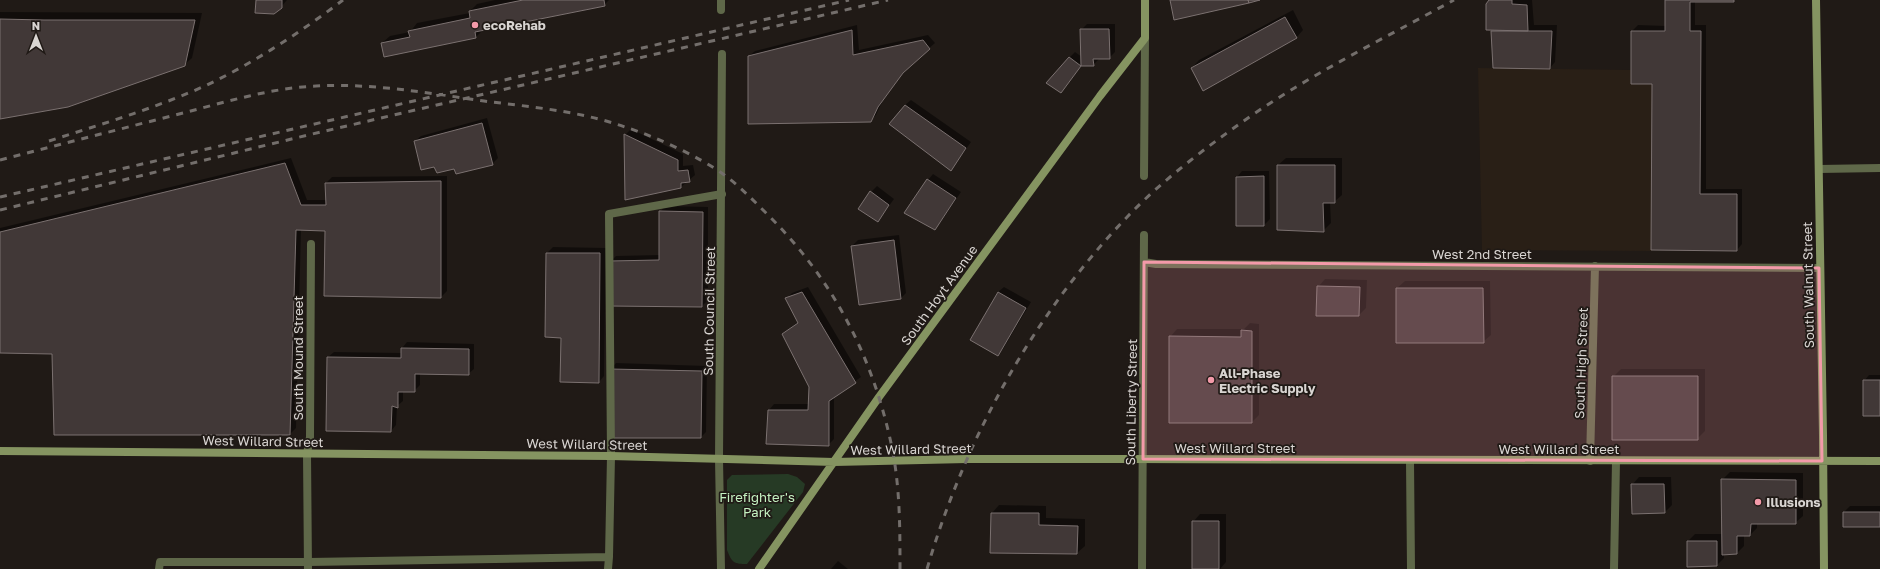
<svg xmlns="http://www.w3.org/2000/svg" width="1880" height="569" viewBox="0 0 1880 569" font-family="'Golos Text',sans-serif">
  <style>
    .built { fill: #291f16 }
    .green { fill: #263a25 }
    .shadow { fill: #0007 }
    .building { fill: #413837; stroke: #7b7170 }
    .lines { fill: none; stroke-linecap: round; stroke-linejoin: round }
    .lane { stroke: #5f6849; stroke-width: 8 }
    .street { stroke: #5f6849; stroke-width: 8 }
    .secondary { stroke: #859461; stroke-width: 8 }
    .rail { stroke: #736e6b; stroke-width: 3; stroke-dasharray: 7 7; stroke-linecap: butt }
    .marked { fill: #f39aa9; fill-opacity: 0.2; stroke: #f39aa9; stroke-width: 3; stroke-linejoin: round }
    .poi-dot { fill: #f39aa9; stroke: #201a16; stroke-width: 1.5 }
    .labels { text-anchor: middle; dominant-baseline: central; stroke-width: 3.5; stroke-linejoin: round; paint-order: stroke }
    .poi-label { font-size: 13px; font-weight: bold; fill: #d9d5d2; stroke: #201a16; text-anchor: start }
    .street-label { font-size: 13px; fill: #d9d5d2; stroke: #201a16 }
    .park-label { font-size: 13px; fill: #c4f1c1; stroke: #201a16 }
  </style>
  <rect width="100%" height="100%" fill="#201a16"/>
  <!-- built -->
  <path class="built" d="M 1478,68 L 1631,70 L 1631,84 L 1652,84 L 1652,251 L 1482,250 Z"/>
  <!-- green -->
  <path class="green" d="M 788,474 L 797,477 L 805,484 L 803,492 L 747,564 C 734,564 732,563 727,550 L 727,480 L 732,475 Z"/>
  <!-- shadow -->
  <path class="shadow" d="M 257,0 L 287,0 L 281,7 Z
    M 495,0 L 609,0 L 604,5 L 483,30 L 475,38 L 382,43 L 390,36 L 410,32 L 417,23 L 470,13 L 470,11 L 477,4 Z
    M 1490,0 L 1532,0 L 1534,25 L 1557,25 L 1555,62 L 1550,68 L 1494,67 Z
    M 1666,0 L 1735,0 L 1695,1 L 1695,25 L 1706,25 L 1706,189 L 1742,189 L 1742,244 L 1737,250 L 1652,249 L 1653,83 L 1632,31 L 1638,25 L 1666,26 Z
    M 1293,10 L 1303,30 L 1296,38 L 1192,68 L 1199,60 Z
    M 0,12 L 202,13 L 192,58 L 184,65 L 0,118 Z
    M 1087,24 L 1115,24 L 1115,52 L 1109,58 L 1099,59 L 1093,65 L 1082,65 L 1061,92 L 1069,58 L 1075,52 L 1082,57 L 1081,30 Z
    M 857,25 L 859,50 L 928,35 L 935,43 L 906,68 L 883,100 L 876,115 L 870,121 L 749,56 L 755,51 Z
    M 911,100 L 971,142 L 951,170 L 905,105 Z
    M 487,118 L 498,158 L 492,164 L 455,168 L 434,165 L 415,141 L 421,136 Z
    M 631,129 L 683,154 L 683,166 L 693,165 L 695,175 L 681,187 L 625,135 Z
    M 291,158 L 307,200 L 327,200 L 326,183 L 332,177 L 447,176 L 447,291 L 441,297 L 325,295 L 327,230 L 301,229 L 296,428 L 290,434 L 53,353 L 0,352 L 0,228 Z
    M 1286,158 L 1342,158 L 1342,195 L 1334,202 L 1330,202 L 1331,223 L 1323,231 L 1278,165 Z
    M 1242,171 L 1269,171 L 1270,219 L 1264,225 L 1237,225 L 1237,177 Z
    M 933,174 L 961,192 L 940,223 L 934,229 L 928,180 Z
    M 877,186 L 894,199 L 878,221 L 871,192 Z
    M 665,206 L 708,207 L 708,300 L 702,306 L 610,262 L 616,256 L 660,255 L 660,212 Z
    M 899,235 L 906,293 L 901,298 L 852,246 L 858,240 Z
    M 553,247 L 606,248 L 604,376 L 599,382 L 562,337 L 547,253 Z
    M 1325,279 L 1367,280 L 1366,308 L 1359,315 L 1318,287 Z
    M 1405,281 L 1490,281 L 1491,335 L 1483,342 L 1397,288 Z
    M 808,287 L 861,377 L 834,396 L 834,439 L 828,445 L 769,410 L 774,404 L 809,404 L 810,387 L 783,334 L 799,321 L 786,299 L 792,293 Z
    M 1004,287 L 1031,302 L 1003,349 L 998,355 L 971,339 L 998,292 Z
    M 1250,323 L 1259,324 L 1259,415 L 1252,422 L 1170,337 L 1177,329 L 1244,329 Z
    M 407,342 L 474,344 L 474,369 L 468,374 L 420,374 L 420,385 L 414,391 L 403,391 L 403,401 L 397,406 L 396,425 L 391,431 L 328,357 L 334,352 L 402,353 L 402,348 Z
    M 616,363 L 707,366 L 706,432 L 701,437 L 611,369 Z
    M 1621,369 L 1705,369 L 1705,431 L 1697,439 L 1613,377 Z
    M 1869,375 L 1880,375 L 1880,415 L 1864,381 Z
    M 1730,472 L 1803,473 L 1803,516 L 1795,523 L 1757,523 L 1757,528 L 1750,535 L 1744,535 L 1744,546 L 1737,553 L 1724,554 L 1724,558 L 1717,565 L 1688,541 L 1695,534 L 1723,534 L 1722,480 Z
    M 1639,477 L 1671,477 L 1672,505 L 1665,512 L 1632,485 Z
    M 999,505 L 1046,506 L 1046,518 L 1085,519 L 1085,546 L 1077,553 L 991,552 L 992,513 Z
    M 1850,506 L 1880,506 L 1880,526 L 1844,526 L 1844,512 Z
    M 1200,514 L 1226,514 L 1226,562 L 1220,569 L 1193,569 L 1193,522 Z
    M 838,561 L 848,569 L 831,569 Z"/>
  <!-- building -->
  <path class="building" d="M 256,0 L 282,0 L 282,8 L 274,14 L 255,13 Z
    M 523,0 L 604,0 L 605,6 L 475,32 L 476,38 L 384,57 L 381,43 L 410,37 L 408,31 L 470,18 L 469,11 Z
    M 1170,0 L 1248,0 L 1249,3 L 1174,20 Z
    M 1248,0 L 1260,0 L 1249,3 Z
    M 1489,0 L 1512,0 L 1512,4 L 1527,5 L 1528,31 L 1486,30 L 1486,4 Z
    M 1665,0 L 1734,0 L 1734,2 L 1690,2 L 1690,31 L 1701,31 L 1700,194 L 1737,194 L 1737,251 L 1651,250 L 1652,84 L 1631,84 L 1631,31 L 1665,31 Z
    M 1285,17 L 1297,38 L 1203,91 L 1191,68 Z
    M 0,19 L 44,20 L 195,20 L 185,66 L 68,107 L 0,119 Z
    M 1080,29 L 1109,29 L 1110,59 L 1093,59 L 1094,66 L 1081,66 Z
    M 852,30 L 853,55 L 923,40 L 930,49 L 903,73 L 878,107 L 871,122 L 748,124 L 748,56 Z
    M 1491,31 L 1552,31 L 1550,69 L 1493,68 Z
    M 1069,57 L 1081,66 L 1061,93 L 1046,83 Z
    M 905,105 L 966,148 L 951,171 L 889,124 Z
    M 482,123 L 493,165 L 456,174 L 454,169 L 437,173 L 434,167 L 421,170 L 414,141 Z
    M 624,134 L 678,160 L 678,171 L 688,170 L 690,182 L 681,183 L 681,188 L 625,200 Z
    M 285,163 L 301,205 L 326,205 L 325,183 L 441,181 L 441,298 L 324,296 L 325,231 L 296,230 L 290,435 L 54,435 L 52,354 L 0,353 L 0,232 Z
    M 1277,165 L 1335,165 L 1335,203 L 1323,203 L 1324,232 L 1277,230 Z
    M 1264,176 L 1264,226 L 1236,226 L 1236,177 Z
    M 927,179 L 956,198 L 935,230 L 904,213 Z
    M 870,191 L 889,205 L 878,222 L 858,209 Z
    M 659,211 L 703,212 L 702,307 L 609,306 L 609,261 L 659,260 Z
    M 894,240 L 901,299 L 859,305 L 851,246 Z
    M 546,253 L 600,253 L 599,383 L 560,382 L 561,338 L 545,337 Z
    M 1317,286 L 1360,287 L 1359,316 L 1316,316 Z
    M 1396,288 L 1483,288 L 1484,343 L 1396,343 Z
    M 802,292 L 856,383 L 829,401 L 829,446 L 766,444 L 768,410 L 808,410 L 809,387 L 782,334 L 798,323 L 785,298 Z
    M 998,292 L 1026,308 L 998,356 L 970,340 Z
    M 1241,330 L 1252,331 L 1252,423 L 1169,423 L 1169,336 L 1241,337 Z
    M 401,348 L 469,349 L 469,375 L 415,374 L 415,392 L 398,392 L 398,408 L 392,406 L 391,432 L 326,431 L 327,357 L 401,358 Z
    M 610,369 L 702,371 L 701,438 L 610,438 Z
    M 1612,376 L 1698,376 L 1698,440 L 1612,440 Z
    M 1863,380 L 1880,380 L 1880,416 L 1863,416 Z
    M 1721,479 L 1796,480 L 1796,524 L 1751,524 L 1750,536 L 1737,536 L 1737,554 L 1722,555 Z
    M 1631,484 L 1664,484 L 1665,513 L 1632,514 Z
    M 1843,512 L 1880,512 L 1880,527 L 1843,527 Z
    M 991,513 L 1039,513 L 1039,525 L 1078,526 L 1077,554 L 990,553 Z
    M 1192,521 L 1219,521 L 1219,569 L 1192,569 Z
    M 1687,541 L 1717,541 L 1717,566 L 1687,567 Z"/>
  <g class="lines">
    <!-- lane -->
    <path class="lane" d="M 159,569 L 160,562 L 309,562 L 609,557 L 611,456 L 609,214 L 722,194
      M 608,569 L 609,557"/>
    <!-- street -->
    <path class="street" d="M 721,0 L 721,10
      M 1819,169 L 1880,168
      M 1144,176 L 1145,38
      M 1144,262 L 1156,264 L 1819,268
      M 1410,461 L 1411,569
      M 1590,461 L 1595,266
      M 308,569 L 307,454 L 310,437 L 311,244
      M 721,569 L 719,459 L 722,54
      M 1142,569 L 1144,235
      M 1614,569 L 1616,461"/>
    <!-- secondary -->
    <path class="secondary" d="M 1816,0 L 1823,435 L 1824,569
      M 0,451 L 611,456 L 834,462 L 967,459 L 1128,459 L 1880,461
      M 759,569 L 879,397 L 1100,96 L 1145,38 L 1145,0"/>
    <!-- rail -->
    <path class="rail" d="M 49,141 C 102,124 156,108 207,85 C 255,62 301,32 343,0
      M 0,160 C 62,144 124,128 187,112 C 229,101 272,88 316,86 C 372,83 428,93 484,101 C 531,107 580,111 625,127 C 654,136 698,156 723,174 C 737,184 750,197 763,210 C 830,275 871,351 891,443 C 900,484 900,527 900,569
      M 0,197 L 849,0
      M 0,210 L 308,135 L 888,0
      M 927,569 C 965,439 1034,313 1129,215 C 1161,182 1200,152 1238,125 C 1305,77 1381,40 1454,0"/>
  </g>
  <!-- marked area -->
  <path class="marked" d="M 1144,262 L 1819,268 L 1822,461 L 1143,459 Z"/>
  <!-- markers -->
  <g class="poi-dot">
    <circle cx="475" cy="25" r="4"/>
    <circle cx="1211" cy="380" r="4"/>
    <circle cx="1758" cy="502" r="4"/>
  </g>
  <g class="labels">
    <!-- poi labels -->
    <g class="poi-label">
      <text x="483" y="25">ecoRehab</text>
      <text x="1219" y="373">All-Phase<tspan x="1219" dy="15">Electric Supply</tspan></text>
      <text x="1766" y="502">Illusions</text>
    </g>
    <!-- street labels -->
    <g class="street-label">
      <text x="1482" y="254">West 2nd Street</text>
      <text transform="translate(1808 285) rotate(-91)">South Walnut Street</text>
      <text transform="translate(939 295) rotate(-54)">South Hoyt Avenue</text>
      <text transform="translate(709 311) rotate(-89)">South Council Street</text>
      <text transform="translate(298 358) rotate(-90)">South Mound Street</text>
      <text transform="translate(1581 363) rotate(-88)">South High Street</text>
      <text transform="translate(1131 402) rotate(-89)">South Liberty Street</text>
      <text transform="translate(263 441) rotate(1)">West Willard Street</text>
      <text transform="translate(587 444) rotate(1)">West Willard Street</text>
      <text x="1235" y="448">West Willard Street</text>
      <text transform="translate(911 449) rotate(-1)">West Willard Street</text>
      <text x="1559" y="449">West Willard Street</text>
    </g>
    <!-- park labels -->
    <g class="park-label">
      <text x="757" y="497">Firefighter's<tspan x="757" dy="15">Park</tspan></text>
    </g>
  </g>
  <!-- north arrow -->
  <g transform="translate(36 36)" stroke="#201a16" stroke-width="3" paint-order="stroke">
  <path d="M0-3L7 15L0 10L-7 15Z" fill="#d9d5d2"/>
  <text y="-6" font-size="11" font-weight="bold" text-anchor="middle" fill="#d9d5d2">N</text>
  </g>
</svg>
